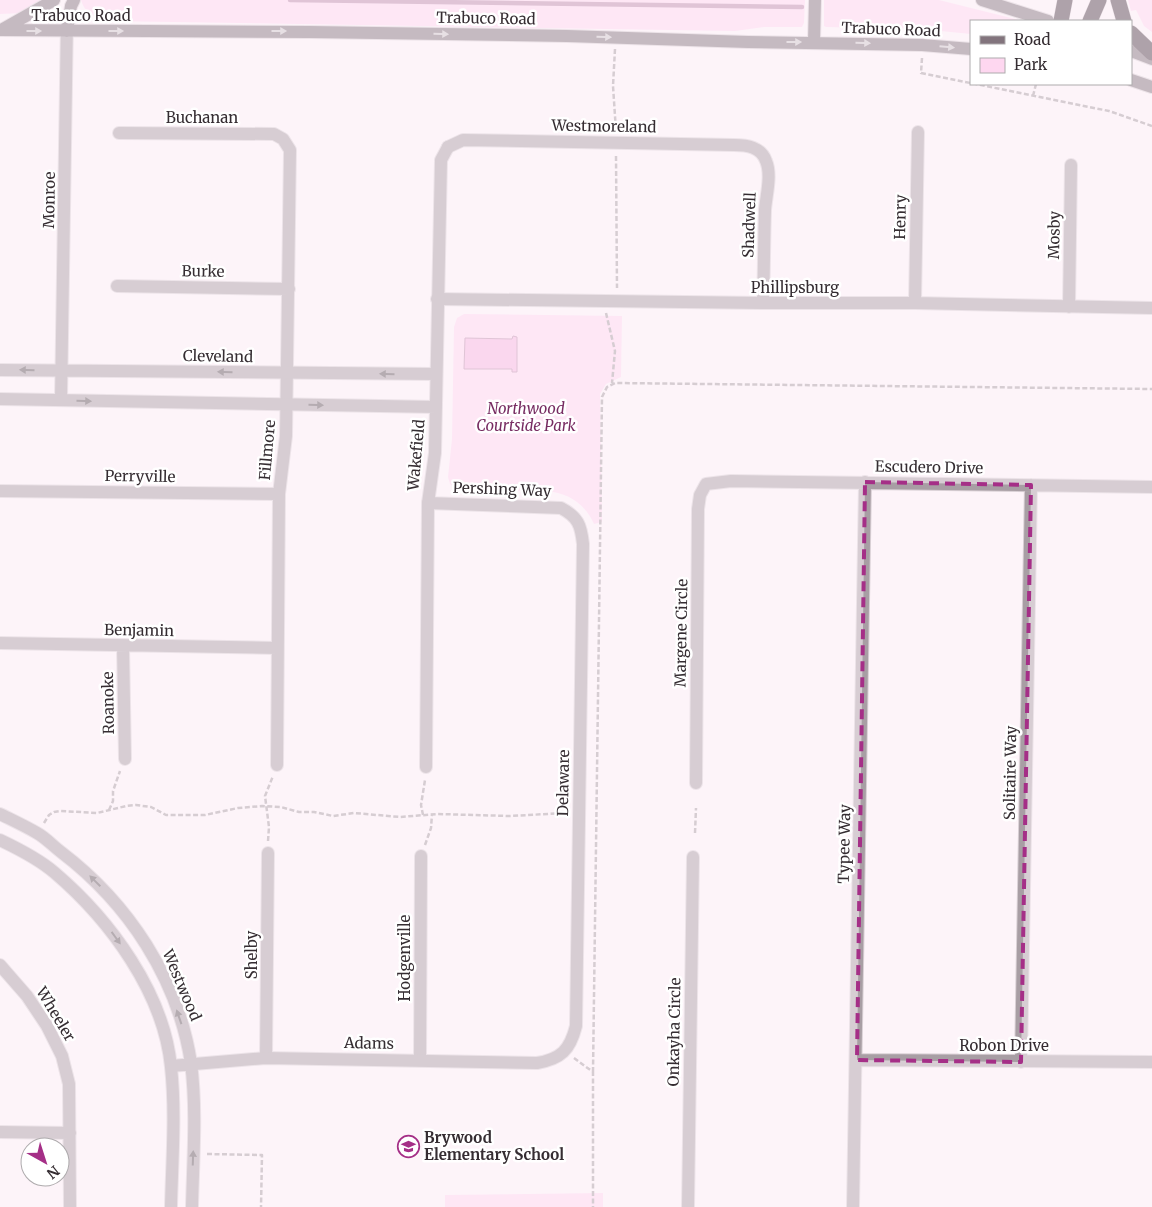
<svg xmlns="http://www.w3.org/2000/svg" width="1152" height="1207" viewBox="0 0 1152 1207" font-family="Merriweather,serif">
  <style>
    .green { fill: #fed7f0 }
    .water { fill: #f6b3df; stroke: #bc8bab }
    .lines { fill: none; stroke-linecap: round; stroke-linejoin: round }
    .stream { stroke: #bc8bab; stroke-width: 4.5 }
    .minor-casing { stroke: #d9d0d5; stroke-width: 14 }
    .tertiary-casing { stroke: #d9d0d5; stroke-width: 14 }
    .secondary-casing { stroke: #d9d0d5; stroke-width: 14 }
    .motorway-casing { stroke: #d9d0d5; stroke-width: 16 }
    .path { stroke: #a69da2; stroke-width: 2.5; stroke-dasharray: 5 2.5; stroke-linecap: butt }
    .minor { stroke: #a89ea4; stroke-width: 12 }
    .tertiary { stroke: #a89ea4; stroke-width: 12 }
    .secondary { stroke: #82747d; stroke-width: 12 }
    .motorway { stroke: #4f3e49; stroke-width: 15 }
    .oneway { fill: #cdc7cb }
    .oneway2 { fill: #5d555a }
    .marked { fill: none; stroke: #a52f87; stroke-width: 4; stroke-dasharray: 10 6; stroke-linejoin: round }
    .labels { text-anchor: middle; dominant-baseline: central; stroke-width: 5; stroke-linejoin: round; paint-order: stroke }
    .street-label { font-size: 15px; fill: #352d32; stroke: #fff }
    .park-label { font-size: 15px; font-style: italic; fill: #772c62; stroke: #fff }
    .poi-label { font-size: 15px; font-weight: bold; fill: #352d32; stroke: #fff; text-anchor: start }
  </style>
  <rect width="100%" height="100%" fill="#fdf4f9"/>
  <!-- green -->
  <path class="green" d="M 0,0 L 41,0 L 41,2 L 23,13 L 0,14 Z
    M 81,0 L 805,0 L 804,23 L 802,27 L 764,27 L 735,31 L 107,21 C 95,18 84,12 81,0 Z
    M 824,0 L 939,0 L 1023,21 L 971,21 L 971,34 L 920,29 L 826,27 L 824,26 Z
    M 1128,0 L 1152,0 L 1152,32 L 1144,26 L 1136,10 L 1131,11 Z
    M 464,314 L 622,316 L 621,377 L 606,384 L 600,394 L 602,522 L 594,524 C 585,504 569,493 546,491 L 459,490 L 450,484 L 448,477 L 452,439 L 454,327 L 457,318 Z
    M 603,1193 L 603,1207 L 445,1207 L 445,1195 Z"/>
  <!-- water -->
  <path class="water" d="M 513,336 L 517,337 L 517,372 L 512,372 L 512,369 L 464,369 L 465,338 L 512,339 Z"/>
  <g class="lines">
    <!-- stream -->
    <path class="stream" d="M 290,0 L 802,7"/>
    <defs>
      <path id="minor" d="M 119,133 L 274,134 L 283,139 L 290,150 L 286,436 L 279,494 L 277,765
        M 448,147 L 463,140 L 734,145 C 747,145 761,147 766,161 C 772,175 766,196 765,210 C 764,241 764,272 763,303
        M 117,286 L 289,289
        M 437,299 L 763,303 L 915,303 L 1152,308
        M 915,303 L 918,132
        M 1069,307 L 1071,165
        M 0,491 L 279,494
        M 0,643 L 277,648
        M 123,646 L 125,759
        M 426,767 L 428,503
        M 696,783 L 698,509 L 700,495 L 706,484 L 731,481 L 1152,487
        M 0,965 L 27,996 L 47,1026 L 62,1056 L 69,1084 L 70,1207
        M 266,1058 L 268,853
        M 420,1060 L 421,856
        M 857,1060 L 1152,1062
        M 1021,1062 L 1031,485
        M 0,1132 L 70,1133
        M 688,1207 L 693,857
        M 853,1207 L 865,482"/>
      <path id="tertiary" d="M 0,370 L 436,374
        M 0,399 L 436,407
        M 61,400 L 67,20
        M 0,814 C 12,820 25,826 37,833 C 46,838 53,846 61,852 C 128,903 178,978 191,1063 C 197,1110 193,1160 192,1207
        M 0,840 C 19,849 39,859 55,873 C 110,920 164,993 171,1067 C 176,1113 172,1161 171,1207
        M 171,1066 L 266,1058 L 537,1063 C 561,1059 570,1050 576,1026 L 583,544 C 581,525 578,517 561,508 L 428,503 L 435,453 L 441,160 L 448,147"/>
      <path id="secondary" d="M 982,0 L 1048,21
        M 3,29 L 54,0
        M 0,30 L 310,32 L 567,36 L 748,42 L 922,45 L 971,49
        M 67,31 L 71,6 L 74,0
        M 814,42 L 815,0
        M 1131,51 L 1152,59
        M 1131,80 L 1152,87"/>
      <path id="motorway" d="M 1118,0 L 1124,21
        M 1061,21 L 1065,0
        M 1090,21 L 1099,0
        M 1131,33 L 1152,53"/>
    </defs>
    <!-- minor casing -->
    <use href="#minor" class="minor-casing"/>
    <!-- tertiary casing -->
    <use href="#tertiary" class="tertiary-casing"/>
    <!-- secondary casing -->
    <use href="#secondary" class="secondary-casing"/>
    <!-- motorway casing -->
    <use href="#motorway" class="motorway-casing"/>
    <!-- path -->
    <path class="path" d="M 615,49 L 613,86 L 616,131
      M 922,58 L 921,73 L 1109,111 L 1152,126
      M 1033,96 L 1036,84
      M 616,156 L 617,288
      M 606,313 L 615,351 L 612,383
      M 109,810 L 113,801 L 113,791 L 120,771
      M 423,815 L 421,805 L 425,780
      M 44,823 L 49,815 L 54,812 L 61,811 L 97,813 L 126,806 L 136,805 L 151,807 L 166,815 L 205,815 L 238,808 L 262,806 L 281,807 L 299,812 L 314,812 L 333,816 L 354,813 L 400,817 L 438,814 L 509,816 L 567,813
      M 695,833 L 696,808
      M 268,841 L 269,827 L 265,796 L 273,776
      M 425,845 L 431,828 L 432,814
      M 574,1058 L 593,1072 L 593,1207
      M 593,1072 L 602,397 L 607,387 L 615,383 L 1152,389
      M 207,1154 L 262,1155 L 261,1207"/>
    <!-- minor -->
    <use href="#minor" class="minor"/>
    <!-- tertiary -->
    <use href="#tertiary" class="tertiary"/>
    <!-- secondary -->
    <use href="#secondary" class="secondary"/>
    <!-- motorway -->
    <use href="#motorway" class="motorway"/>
  </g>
  <!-- one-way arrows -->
  <defs><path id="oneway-solid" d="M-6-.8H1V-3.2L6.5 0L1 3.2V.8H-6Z" transform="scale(1.25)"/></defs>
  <g class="oneway">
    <use href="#oneway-solid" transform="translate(34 31)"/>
    <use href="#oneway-solid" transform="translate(116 31)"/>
    <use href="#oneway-solid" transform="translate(279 31)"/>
    <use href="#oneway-solid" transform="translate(441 34) rotate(1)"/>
    <use href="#oneway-solid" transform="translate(604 37) rotate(2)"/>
    <use href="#oneway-solid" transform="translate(794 42)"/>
    <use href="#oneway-solid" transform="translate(863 43) rotate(1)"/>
    <use href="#oneway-solid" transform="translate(947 47) rotate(5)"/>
  </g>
  <g class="oneway2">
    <use href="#oneway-solid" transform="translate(27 370) rotate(-179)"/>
    <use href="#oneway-solid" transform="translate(225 372) rotate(-179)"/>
    <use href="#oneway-solid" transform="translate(387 374) rotate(-179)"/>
    <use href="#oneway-solid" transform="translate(84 401) rotate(1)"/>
    <use href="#oneway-solid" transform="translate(316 405) rotate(1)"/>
    <use href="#oneway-solid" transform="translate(95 881) rotate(-135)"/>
    <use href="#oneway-solid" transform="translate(116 938) rotate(54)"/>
    <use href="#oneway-solid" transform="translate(179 1017) rotate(-109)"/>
    <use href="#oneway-solid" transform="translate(193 1158) rotate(-88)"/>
  </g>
  <!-- marked area -->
  <path d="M0 0H1152V1207H0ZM 865,482 L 1031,485 L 1021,1062 L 857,1060 Z" fill="#fdf4f9" fill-opacity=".55" fill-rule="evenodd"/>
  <path class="marked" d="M 865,482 L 1031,485 L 1021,1062 L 857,1060 Z"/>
  <!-- icons -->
  <defs>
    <symbol id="school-ring" viewBox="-11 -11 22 22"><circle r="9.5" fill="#fff" stroke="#a52f87" stroke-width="1.5"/><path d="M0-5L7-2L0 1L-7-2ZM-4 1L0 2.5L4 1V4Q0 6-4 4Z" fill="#a52f87"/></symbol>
  </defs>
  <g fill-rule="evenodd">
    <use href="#school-ring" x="396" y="1134" width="25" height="25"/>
  </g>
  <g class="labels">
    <!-- street labels -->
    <g class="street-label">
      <text x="81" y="15">Trabuco Road</text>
      <text transform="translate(486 18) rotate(1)">Trabuco Road</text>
      <text transform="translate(891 29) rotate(2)">Trabuco Road</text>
      <text x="202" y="117">Buchanan</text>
      <text transform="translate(604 126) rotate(1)">Westmoreland</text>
      <text transform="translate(49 200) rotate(-89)">Monroe</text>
      <text transform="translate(900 217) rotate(-89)">Henry</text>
      <text transform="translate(749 225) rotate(-88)">Shadwell</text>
      <text transform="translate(1054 235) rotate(-89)">Mosby</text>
      <text transform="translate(203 271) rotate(1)">Burke</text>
      <text x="795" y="287">Phillipsburg</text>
      <text transform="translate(218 356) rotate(1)">Cleveland</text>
      <text transform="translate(267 450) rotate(-85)">Fillmore</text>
      <text transform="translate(416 455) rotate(-85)">Wakefield</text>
      <text transform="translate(929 467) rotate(1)">Escudero Drive</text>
      <text transform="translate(140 476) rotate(1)">Perryville</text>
      <text transform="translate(502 489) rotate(2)">Pershing Way</text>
      <text transform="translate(139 630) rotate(1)">Benjamin</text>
      <text transform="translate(681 633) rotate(-89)">Margene Circle</text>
      <text transform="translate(108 703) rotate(-91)">Roanoke</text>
      <text transform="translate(1010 773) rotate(-89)">Solitaire Way</text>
      <text transform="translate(563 783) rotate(-89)">Delaware</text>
      <text transform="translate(844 844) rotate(-89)">Typee Way</text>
      <text transform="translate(251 955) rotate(-90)">Shelby</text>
      <text transform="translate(404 958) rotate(-90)">Hodgenville</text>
      <text transform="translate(182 985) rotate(67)">Westwood</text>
      <text transform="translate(56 1014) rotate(59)">Wheeler</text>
      <text transform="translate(674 1032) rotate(-89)">Onkayha Circle</text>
      <text transform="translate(369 1043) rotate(1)">Adams</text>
      <text x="1004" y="1045">Robon Drive</text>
    </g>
    <!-- park labels -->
    <g class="park-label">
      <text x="526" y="408">Northwood<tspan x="526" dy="17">Courtside Park</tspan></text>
    </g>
    <!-- poi labels -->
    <g class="poi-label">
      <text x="424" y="1137">Brywood<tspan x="424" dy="17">Elementary School</tspan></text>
    </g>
  </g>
  <!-- legend -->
  <rect x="970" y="20" width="162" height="65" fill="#ffffff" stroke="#aeabad"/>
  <rect x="980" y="36" width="25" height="8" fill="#82747d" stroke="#aeabad"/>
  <text x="1014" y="45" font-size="15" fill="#352d32">Road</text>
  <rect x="980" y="58" width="25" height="15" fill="#fed7f0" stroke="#aeabad"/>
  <text x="1014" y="70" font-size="15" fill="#352d32">Park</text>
  <!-- north arrow -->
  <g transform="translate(45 1162) rotate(141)"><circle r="24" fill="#ffffff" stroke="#aeabad"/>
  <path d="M0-4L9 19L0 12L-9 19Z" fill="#a52f87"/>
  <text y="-8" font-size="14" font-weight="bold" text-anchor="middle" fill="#352d32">N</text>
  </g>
</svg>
